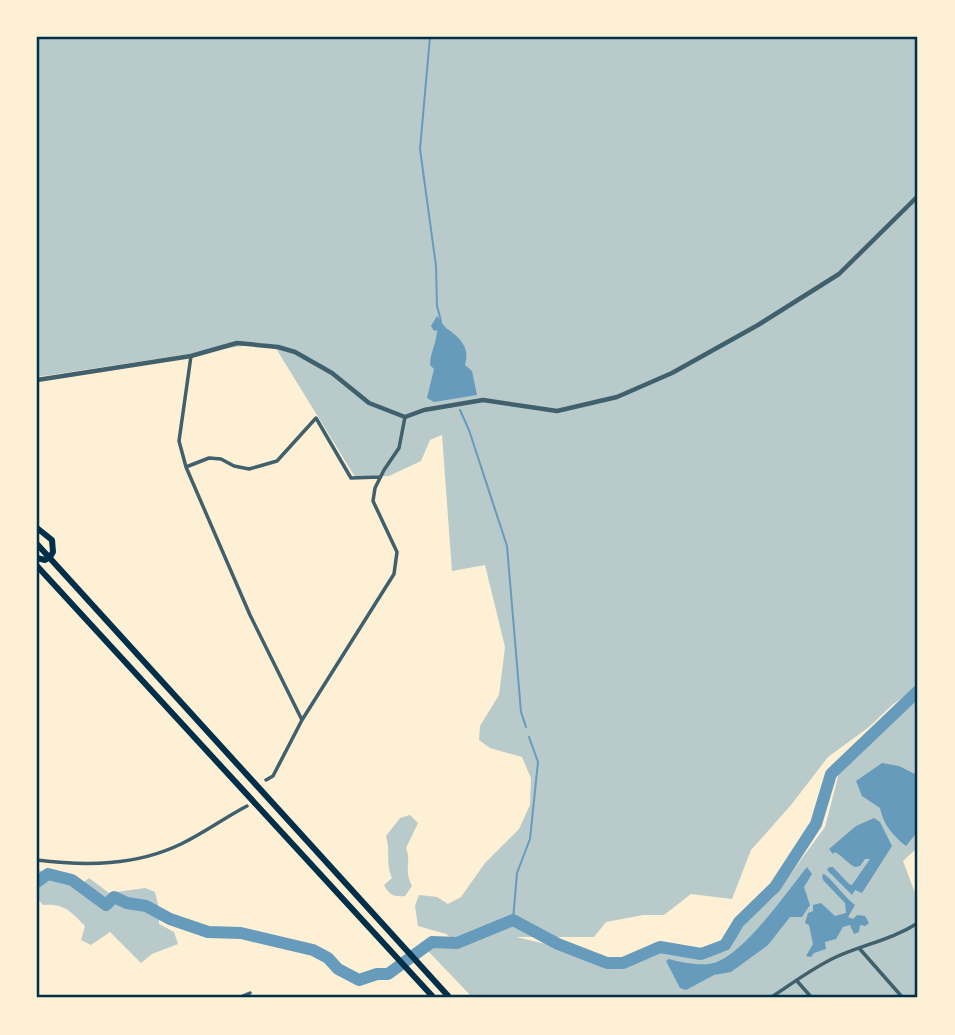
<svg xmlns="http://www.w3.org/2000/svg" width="955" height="1035" viewBox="0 0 955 1035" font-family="Helvetica,sans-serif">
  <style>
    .green { fill: #b9caca }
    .water { fill: #669bbc }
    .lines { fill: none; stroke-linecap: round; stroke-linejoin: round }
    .stream { stroke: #669bbc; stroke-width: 2 }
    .river { stroke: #669bbc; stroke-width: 12 }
    .minor { stroke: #3f606c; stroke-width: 3.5 }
    .tertiary { stroke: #3f606c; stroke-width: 4.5 }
    .trunk { stroke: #003049; stroke-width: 6 }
    .neatline { fill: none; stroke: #003049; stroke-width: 2.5 }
  </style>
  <rect width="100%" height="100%" fill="#fdf0d5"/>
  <!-- green -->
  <path class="green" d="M 37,37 L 918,37 L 918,687 L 892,705 L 869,727 L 828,757 L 791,805 L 751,850 L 732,899 L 691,894 L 664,915 L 643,915 L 606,922 L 594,937 L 516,937 L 546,944 L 600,965 L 622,967 L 660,952 L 702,958 L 727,951 L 749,918 L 773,898 L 825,827 L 839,773 L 918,698 L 918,847 L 903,861 L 918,901 L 918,998 L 473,998 L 428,951 L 432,942 L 454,940 L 446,934 L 418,926 L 415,906 L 419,895 L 437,897 L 448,904 L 461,897 L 485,863 L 519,829 L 530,805 L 531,778 L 522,757 L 490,748 L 479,740 L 480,726 L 499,695 L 505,647 L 485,565 L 452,571 L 442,435 L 430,440 L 421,461 L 389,476 L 355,477 L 277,350 L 262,343 L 37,377 Z
    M 410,815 L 418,823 L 406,848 C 412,863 403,868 412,886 L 405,896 C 394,897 389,895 384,885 L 392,878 C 385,861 391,853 386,836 L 400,818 Z
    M 37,870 L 66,874 L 83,883 L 89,878 L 109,893 L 145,888 L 155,892 L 159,908 L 159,924 L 174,932 L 178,944 L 152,954 L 141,963 L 110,932 L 91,945 L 81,940 L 85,926 C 71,912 65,903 43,905 L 37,898 Z"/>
  <!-- water -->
  <path class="water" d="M 437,316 C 441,320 444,328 449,330 C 461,339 470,348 465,365 L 472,371 L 477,395 L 434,402 L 427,398 L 434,369 L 430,365 C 430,353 437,342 437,330 L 434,331 L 431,326 Z
    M 882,763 L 899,766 L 915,774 L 918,782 L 918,831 L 906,846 C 893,836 883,824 880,808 L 862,796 L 856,781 Z
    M 874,818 L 880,822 L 892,846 L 862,893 L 855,890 L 852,895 L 827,870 L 829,867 L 833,867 L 849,884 L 852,885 L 870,859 L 865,859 L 860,866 L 855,867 C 847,863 844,857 835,852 L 833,854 L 829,849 L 856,826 Z
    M 807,867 L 812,874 L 804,887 L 810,905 L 802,917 L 790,917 L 768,945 L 731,972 L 714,975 L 686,990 L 680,988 L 666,961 L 669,959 C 683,963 704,967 717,962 C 747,950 786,893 807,867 Z
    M 824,874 C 836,883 844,897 855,905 L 848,917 L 853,919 L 857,915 L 865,916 L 869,923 L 865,926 L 860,925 L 859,932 L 854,934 L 850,925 L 843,927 L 836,939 L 825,942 L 826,949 L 814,953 L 811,957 L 806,956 L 813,944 L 809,925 L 805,923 L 808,913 L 813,911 L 813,905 L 821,903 L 835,916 L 846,913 L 845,903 L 823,880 L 822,875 Z"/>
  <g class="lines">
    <!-- stream -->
    <path class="stream" d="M 430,37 L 420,149 L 436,266 L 437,306 L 441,321
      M 460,410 L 469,430 L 507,546 L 521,712 L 526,727
      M 513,920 L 517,873 L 530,839 L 538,762 L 529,737"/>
    <!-- river -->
    <path class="river" d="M 37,882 L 48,874 L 72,880 L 106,905 L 114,897 L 127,903 L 146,906 L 170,919 L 208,932 L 241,933 L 313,950 L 328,958 L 338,969 L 359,980 L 377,974 L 388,974 L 432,942 L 457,943 L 513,920 L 558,944 L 607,963 L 623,963 L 660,947 L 701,954 L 725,945 L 739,922 L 775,887 L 816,824 L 831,774 L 918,691"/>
    <!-- minor -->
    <path class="minor" d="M 191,356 L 179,441 L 186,467 L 250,615 L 302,720
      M 186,467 L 209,458 L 221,459 L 234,466 L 249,469 L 277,461 L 316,418 L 351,478 L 380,477
      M 266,780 L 273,776 L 302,720 L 394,574 L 397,552 L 373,501 L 375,488 L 384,470 L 399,448 L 405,417
      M 37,860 C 85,866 136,866 181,844 C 204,833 224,818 247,806
      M 859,948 L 903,998
      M 797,981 L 812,998
      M 238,998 L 250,993
      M 770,998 C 792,984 812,968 836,957 C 865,944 891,940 918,923"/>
    <!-- tertiary -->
    <path class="tertiary" d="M 37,380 L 191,356 L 237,343 L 278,347 L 295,352 L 332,373 L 369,403 L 405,417 L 424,410 L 483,400 L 557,411 L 617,397 L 672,373 L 758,325 L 839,274 L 918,196"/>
    <!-- trunk -->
    <path class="trunk" d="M 37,528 L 52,540 L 53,552 L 50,557
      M 37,544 L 450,998
      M 37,558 L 45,560 L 50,557
      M 37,566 L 434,998"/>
  </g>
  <!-- border -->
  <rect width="955" height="1035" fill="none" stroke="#fdf0d5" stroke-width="77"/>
  <rect x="38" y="38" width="878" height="958" class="neatline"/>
</svg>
